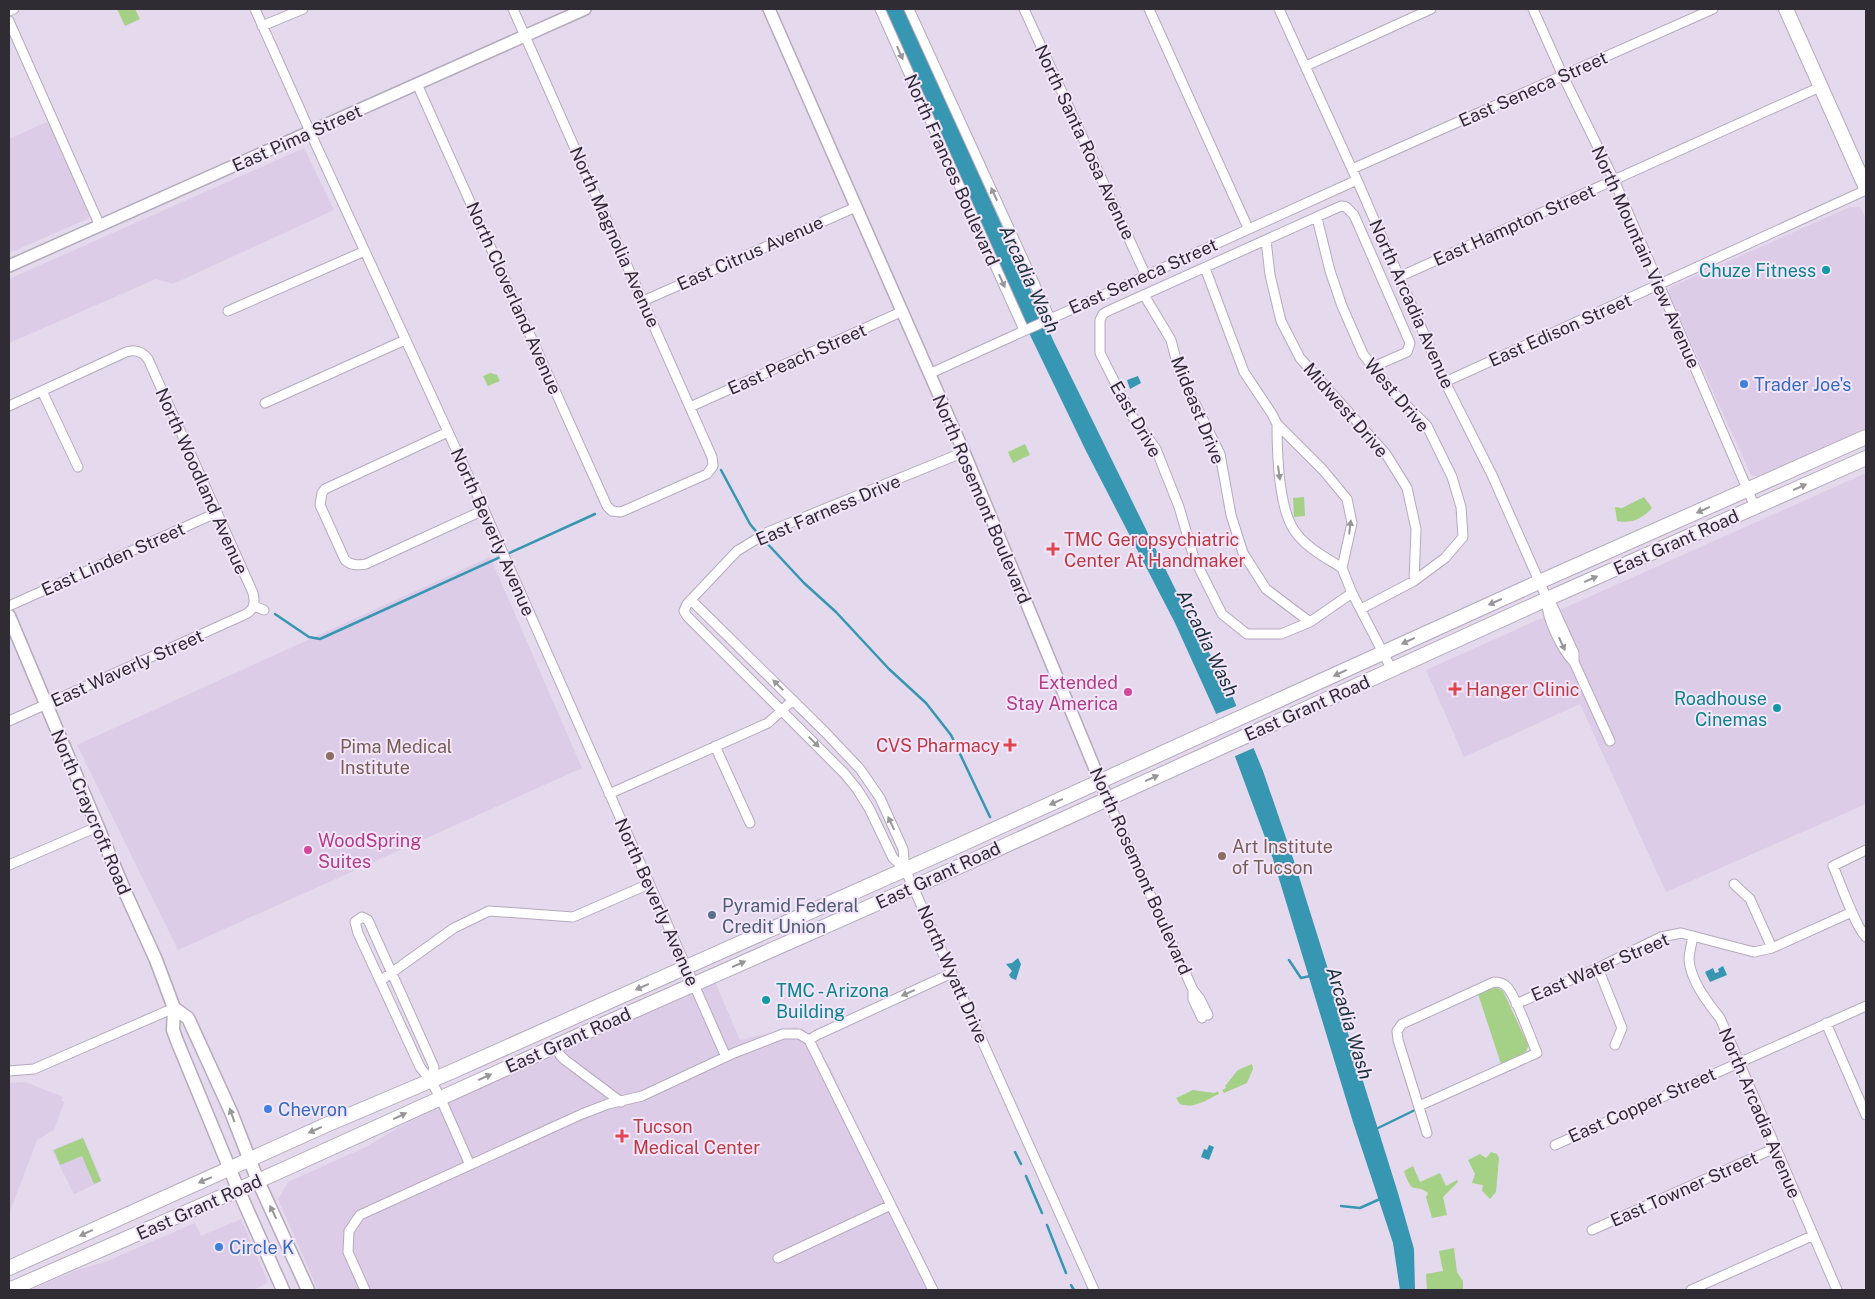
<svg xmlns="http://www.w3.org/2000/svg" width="1875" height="1299" viewBox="0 0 1875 1299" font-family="'Public Sans',sans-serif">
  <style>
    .built { fill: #dccce7 }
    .green { fill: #a5d186 }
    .water { fill: #3796b2 }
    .pier { fill: #e5d9ed }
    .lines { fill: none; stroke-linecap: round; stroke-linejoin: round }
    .stream { stroke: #3796b2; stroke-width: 2.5 }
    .minor-casing { stroke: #b5aabd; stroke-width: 11 }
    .tertiary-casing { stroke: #b5aabd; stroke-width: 14 }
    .secondary-casing { stroke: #b5aabd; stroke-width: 15 }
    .primary-casing { stroke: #b5aabd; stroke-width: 16 }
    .minor { stroke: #fff; stroke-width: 9 }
    .tertiary { stroke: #fff; stroke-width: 11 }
    .secondary { stroke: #fff; stroke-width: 12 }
    .primary { stroke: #fff; stroke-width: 14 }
    .oneway { fill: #989699 }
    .culture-dot { fill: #0f9aa8; stroke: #f3e6fb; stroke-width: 2 }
    .shop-dot { fill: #3f7fe0; stroke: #f3e6fb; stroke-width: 2 }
    .health-dot { fill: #e0444e; stroke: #f3e6fb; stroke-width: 2 }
    .hotel-dot { fill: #d1479c; stroke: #f3e6fb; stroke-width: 2 }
    .education-dot { fill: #8d6e63; stroke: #f3e6fb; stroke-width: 2 }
    .service-dot { fill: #5c6f8a; stroke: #f3e6fb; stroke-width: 2 }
    .labels { text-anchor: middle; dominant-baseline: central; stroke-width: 4; stroke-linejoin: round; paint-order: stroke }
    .street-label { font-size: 18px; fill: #302c33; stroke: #f3e6fb }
    .culture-label { font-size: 18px; fill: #0d838f; stroke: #f3e6fb; text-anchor: end }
    .shop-label { font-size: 18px; fill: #366cbe; stroke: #f3e6fb; text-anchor: start }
    .health-label { font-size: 18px; fill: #be3a42; stroke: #f3e6fb; text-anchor: start }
    .hotel-label { font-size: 18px; fill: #b23c85; stroke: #f3e6fb; text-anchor: end }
    .education-label { font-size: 18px; fill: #785e54; stroke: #f3e6fb; text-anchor: start }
    .service-label { font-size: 18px; fill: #4e5e75; stroke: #f3e6fb; text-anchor: start }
    .water-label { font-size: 19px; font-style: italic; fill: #1b3037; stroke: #f3e6fb }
  </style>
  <rect width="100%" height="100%" fill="#e5d9ed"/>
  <!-- built -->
  <path class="built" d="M 49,121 L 90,218 L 9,253 L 9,139 Z
    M 304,148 L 334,210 L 173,284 L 156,279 L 9,343 L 9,279 Z
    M 1850,207 L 1860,207 L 1866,219 L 1866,431 L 1762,478 L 1751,475 L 1668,292 L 1671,287 Z
    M 1866,473 L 1866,804 L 1666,892 L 1580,704 L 1464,757 L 1426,670 Z
    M 490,557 L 582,768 L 178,950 L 77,745 Z
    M 715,982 L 740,1040 L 796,1027 L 812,1037 L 832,1071 L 852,1117 L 938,1290 L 318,1290 L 278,1199 L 288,1182 L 368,1146 L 399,1127 L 491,1083 Z
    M 25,1082 L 63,1097 L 61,1101 L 64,1102 L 54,1130 L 37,1140 L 9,1214 L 9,1083 Z
    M 83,1137 L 102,1181 L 74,1194 L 52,1150 Z
    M 241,1219 L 268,1282 L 254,1290 L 30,1290 L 77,1270 L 105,1262 L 195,1223 L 201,1236 Z"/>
  <!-- green -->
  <path class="green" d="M 117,9 L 135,9 L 140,19 L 125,26 Z
    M 490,373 L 497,375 L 500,381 L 488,386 L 483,376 Z
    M 1025,444 L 1030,455 L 1013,463 L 1008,452 Z
    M 1304,497 L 1305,516 L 1294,517 L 1293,498 Z
    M 1644,497 L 1652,508 C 1642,519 1631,524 1617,521 L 1615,507 L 1622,508 Z
    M 1496,987 L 1503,991 L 1528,1045 C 1528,1057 1511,1060 1501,1064 L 1478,994 Z
    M 1252,1064 L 1253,1069 L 1247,1083 L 1224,1093 L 1222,1090 L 1226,1088 L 1225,1086 L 1238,1070 Z
    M 1193,1090 L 1214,1093 L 1218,1091 L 1219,1094 C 1206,1100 1195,1109 1180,1104 L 1176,1098 Z
    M 83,1138 L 101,1181 L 94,1184 L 82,1156 L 60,1165 L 54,1150 Z
    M 1491,1152 L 1497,1154 L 1499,1158 L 1496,1192 L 1490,1199 L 1482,1191 L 1483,1185 L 1472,1183 L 1475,1174 L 1468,1160 L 1480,1154 L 1486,1158 Z
    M 1413,1166 L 1420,1182 L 1440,1173 L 1446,1186 L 1457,1180 L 1458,1182 L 1443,1197 L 1447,1215 L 1432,1218 L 1426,1197 L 1428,1193 C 1414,1182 1413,1198 1404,1171 Z
    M 1454,1248 L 1457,1272 L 1463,1281 L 1463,1290 L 1427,1290 L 1426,1274 L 1443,1271 L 1439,1251 Z"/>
  <!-- water -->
  <path class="water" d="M 885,9 L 905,9 L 1053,340 L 1188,615 L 1229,688 L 1263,771 L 1296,867 L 1398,1193 L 1414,1249 L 1415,1290 L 1400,1290 L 1393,1243 L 1353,1122 L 1273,859 L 1233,751 L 1175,623 L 1086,451 L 1015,304 L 988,238 Z
    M 1138,376 L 1141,383 L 1130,389 L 1127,380 Z
    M 1018,958 L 1021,964 L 1016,980 L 1011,978 L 1009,975 L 1012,971 L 1006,964 L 1012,963 Z
    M 1723,966 L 1727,975 L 1710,982 L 1705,972 L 1713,968 L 1715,973 L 1719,972 L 1718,969 Z
    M 1209,1145 L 1214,1147 L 1209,1160 L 1201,1157 L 1204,1149 L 1207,1150 Z"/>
  <!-- pier -->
  <path class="pier" d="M 1239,705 L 1256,747 L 1233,757 L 1216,714 Z"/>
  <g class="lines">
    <!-- stream -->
    <path class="stream" d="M 721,470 L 750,524 L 759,535
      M 763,539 L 804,583 L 836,612 L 889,669 L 926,703 L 951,735 L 990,817
      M 275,614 L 309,637 L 320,639 L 595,514
      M 1289,960 L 1301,978 L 1310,976
      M 1376,1129 L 1415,1110
      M 1015,1152 L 1021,1164
      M 1026,1176 L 1042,1213
      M 1341,1206 L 1360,1208 L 1380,1199
      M 1047,1225 L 1066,1273
      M 1071,1285 L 1074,1290"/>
    <defs>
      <path id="minor" d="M 255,9 L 316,145 L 484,510 L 726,1057
        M 880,9 L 1024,330
        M 909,9 L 1050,318
        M 1024,9 L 1146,276
        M 1149,9 L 1248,228
        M 1279,9 L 1357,180 L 1445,382 L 1492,475 L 1547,599 L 1552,605 L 1574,653 L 1574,662 C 1562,650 1545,616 1547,599
        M 1533,9 L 1563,76 L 1614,180 L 1755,507
        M 9,11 L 14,9
        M 9,21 L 100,226
        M 262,26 L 303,9
        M 1306,66 L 1431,9
        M 417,84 L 607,506 L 612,511 L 621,512 L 707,474 L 713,466 L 712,457 L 513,9
        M 1352,169 L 1713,9
        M 1317,218 L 1330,271 L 1342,306 L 1363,354 L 1390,389 L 1427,426 L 1452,477 L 1461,507 L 1463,537 L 1445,558 L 1414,581 L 1361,609
        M 1266,240 L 1270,275 L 1281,321 L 1300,358 L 1386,454 L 1407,488 L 1416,529 L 1414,581
        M 1205,268 L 1244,372 L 1272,414 L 1277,424 L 1323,470 L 1347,499 L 1352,523 L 1342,568 C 1325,557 1305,547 1294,530 C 1278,506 1277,453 1277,424
        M 1399,277 L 1820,87
        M 1144,295 L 1171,340 L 1179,371 L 1220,454 L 1231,515 L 1243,553 L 1266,589 L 1310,622
        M 643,301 L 856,207
        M 228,311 L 365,251
        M 929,374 L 1357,180
        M 1445,382 L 1866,190
        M 42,391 L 78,467
        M 265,403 L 405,340
        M 9,406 L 126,352 C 135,349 142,351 148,359 L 253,593 C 255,602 255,609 246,614 L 9,721
        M 690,407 L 903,311
        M 448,432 L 325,489 L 322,493 L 320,505 L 345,560 C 352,566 357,565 366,564 L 484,510
        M 1342,568 L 1352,593 L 1392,670
        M 1352,593 L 1310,622 L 1281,634 L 1247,634 L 1222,614 L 1194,558 L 1179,507 L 1156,449 L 1132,416 L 1100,353 L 1100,320 L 1103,314 L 1108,311 L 1341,206 L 1346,207 L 1354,215 L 1410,343 L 1407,352 L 1373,367
        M 691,600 L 825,732 L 860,769 L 880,798 L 903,849 L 905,869 L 1094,1290
        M 9,606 L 216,513
        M 254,606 L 264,610
        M 1574,662 L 1610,741
        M 715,746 L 750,823
        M 609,794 L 768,723 L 793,700
        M 1107,798 L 1193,990 L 1200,999 L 1208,1015
        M 1866,850 L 1833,866 C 1840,882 1855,926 1866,937
        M 9,865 L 97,827
        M 905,869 L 893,858 L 869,808 L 857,789 L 844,773 L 687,616 L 684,611 L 687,604 L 737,551 L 768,532 L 964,452
        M 1734,884 L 1750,899 L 1772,948
        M 362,917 L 368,920 L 434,1067 L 431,1081 L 420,1067 L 358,933 L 355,922 Z
        M 1693,936 C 1692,943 1689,952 1689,960 C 1691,981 1707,1002 1720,1018 L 1837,1290
        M 1598,968 L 1622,1028 L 1615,1045
        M 380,981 L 454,928 L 489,911 L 573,917 L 649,884
        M 1193,990 L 1193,999 L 1202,1018
        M 1516,1004 L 1598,968 L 1661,937 L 1681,933 L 1754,952 L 1772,948 L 1852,912
        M 1826,1023 L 1866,1115
        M 809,1040 L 817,1035 L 952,973
        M 556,1046 L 560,1055 L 565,1060 L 621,1102
        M 9,1071 L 34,1069 L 174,1008
        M 431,1081 L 440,1097 L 470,1165
        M 1419,1106 L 1537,1053 C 1530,1037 1518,1001 1508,988 C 1504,983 1500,982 1494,982 L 1402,1024 L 1397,1031 L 1398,1040 L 1427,1133
        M 1555,1145 L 1866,1006
        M 1592,1230 L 1775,1148
        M 778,1258 L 891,1205
        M 365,1290 L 348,1252 L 349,1231 L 360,1215 L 582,1114 L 608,1104 L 642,1096 L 734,1053 L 783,1034 L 799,1034 L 809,1040 L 933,1290
        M 1691,1290 L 1812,1236"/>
      <path id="tertiary" d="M 769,9 L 964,452 L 1107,798
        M 9,266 L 585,9"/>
      <path id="secondary" d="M 9,616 L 126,894 L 156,960 L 174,1008 L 173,1030 L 177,1041 L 238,1189 L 283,1290
        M 174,1008 L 188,1018 L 231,1112 L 258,1181 L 308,1290"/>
      <path id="primary" d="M 1786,9 L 1866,188
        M 9,1268 L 326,1125 L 451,1072 L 951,849 L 1539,582 L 1866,437
        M 9,1290 L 278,1172 L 604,1024 L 914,887 L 1547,599 L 1866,458"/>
    </defs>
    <!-- minor casing -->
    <use href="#minor" class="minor-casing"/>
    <!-- tertiary casing -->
    <use href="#tertiary" class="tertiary-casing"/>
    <!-- secondary casing -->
    <use href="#secondary" class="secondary-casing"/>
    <!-- primary casing -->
    <use href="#primary" class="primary-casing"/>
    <!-- minor -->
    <use href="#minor" class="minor"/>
    <!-- tertiary -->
    <use href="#tertiary" class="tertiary"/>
    <!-- secondary -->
    <use href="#secondary" class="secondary"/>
    <!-- primary -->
    <use href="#primary" class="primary"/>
  </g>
  <!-- one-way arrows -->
  <defs><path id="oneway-solid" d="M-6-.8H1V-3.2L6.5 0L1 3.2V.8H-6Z" transform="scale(1.25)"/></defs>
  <g class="oneway">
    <use href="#oneway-solid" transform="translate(900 53) rotate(66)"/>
    <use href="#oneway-solid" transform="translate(994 194) rotate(-115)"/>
    <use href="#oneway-solid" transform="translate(1002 281) rotate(66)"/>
    <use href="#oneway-solid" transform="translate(1279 473) rotate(82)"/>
    <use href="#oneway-solid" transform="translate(1800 487) rotate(-24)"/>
    <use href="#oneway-solid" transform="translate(1703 510) rotate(156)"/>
    <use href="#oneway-solid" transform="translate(1350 527) rotate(-83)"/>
    <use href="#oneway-solid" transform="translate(1591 579) rotate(-24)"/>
    <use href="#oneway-solid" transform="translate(1495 602) rotate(156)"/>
    <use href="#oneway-solid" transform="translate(1408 641) rotate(155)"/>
    <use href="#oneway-solid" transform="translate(1562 644) rotate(65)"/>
    <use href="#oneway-solid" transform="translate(1340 673) rotate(155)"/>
    <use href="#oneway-solid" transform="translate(778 685) rotate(-135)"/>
    <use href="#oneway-solid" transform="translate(814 742) rotate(45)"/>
    <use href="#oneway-solid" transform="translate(1152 778) rotate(-24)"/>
    <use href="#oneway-solid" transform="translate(1056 802) rotate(156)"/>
    <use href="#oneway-solid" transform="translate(891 823) rotate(-115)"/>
    <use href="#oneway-solid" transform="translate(739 964) rotate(-24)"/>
    <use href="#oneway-solid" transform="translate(642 987) rotate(156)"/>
    <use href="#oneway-solid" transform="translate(908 993) rotate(156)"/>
    <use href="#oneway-solid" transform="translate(485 1077) rotate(-24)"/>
    <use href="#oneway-solid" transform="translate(232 1115) rotate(-110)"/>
    <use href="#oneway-solid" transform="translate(400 1116) rotate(-25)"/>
    <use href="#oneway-solid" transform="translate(315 1130) rotate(156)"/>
    <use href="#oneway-solid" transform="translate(205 1180) rotate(157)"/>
    <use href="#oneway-solid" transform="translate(273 1212) rotate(-116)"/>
    <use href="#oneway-solid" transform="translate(86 1233) rotate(155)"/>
  </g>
  <!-- markers -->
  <g class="culture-dot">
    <circle cx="1826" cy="270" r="5"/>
    <circle cx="1777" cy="708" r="5"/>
    <circle cx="766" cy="1000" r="5"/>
  </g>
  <g class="shop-dot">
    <circle cx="1744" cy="384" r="5"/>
    <circle cx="268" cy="1109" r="5"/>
    <circle cx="219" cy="1247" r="5"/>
  </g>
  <g class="health-dot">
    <path d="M1050.5 541.5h5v5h5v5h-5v5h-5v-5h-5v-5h5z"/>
    <path d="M1452.5 681.5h5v5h5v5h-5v5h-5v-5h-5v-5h5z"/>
    <path d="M1007.5 737.5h5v5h5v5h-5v5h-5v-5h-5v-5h5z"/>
    <path d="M619.5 1128.5h5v5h5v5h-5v5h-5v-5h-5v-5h5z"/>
  </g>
  <g class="hotel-dot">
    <circle cx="1128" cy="692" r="5"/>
    <circle cx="308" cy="850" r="5"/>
  </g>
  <g class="education-dot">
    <circle cx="330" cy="756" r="5"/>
    <circle cx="1222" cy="856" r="5"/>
  </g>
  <circle class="service-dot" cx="712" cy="915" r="5"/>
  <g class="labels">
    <!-- street labels -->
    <g class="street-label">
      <text transform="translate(1533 89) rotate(-24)">East Seneca Street</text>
      <text transform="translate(297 138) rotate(-24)">East Pima Street</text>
      <text transform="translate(1085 142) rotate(65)">North Santa Rosa Avenue</text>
      <text transform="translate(952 170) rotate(66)">North Frances Boulevard</text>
      <text transform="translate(1514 225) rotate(-24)">East Hampton Street</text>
      <text transform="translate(615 237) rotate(66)">North Magnolia Avenue</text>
      <text transform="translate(750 253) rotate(-24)">East Citrus Avenue</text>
      <text transform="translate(1646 257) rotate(66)">North Mountain View Avenue</text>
      <text transform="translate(1143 276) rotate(-24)">East Seneca Street</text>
      <text transform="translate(514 298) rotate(66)">North Cloverland Avenue</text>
      <text transform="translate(1412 304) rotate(66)">North Arcadia Avenue</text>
      <text transform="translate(1560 330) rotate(-24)">East Edison Street</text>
      <text transform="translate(797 359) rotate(-24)">East Peach Street</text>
      <text transform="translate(1397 395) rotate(50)">West Drive</text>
      <text transform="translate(1198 410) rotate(68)">Mideast Drive</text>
      <text transform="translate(1346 410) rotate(49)">Midwest Drive</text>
      <text transform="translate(1136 419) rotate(60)">East Drive</text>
      <text transform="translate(202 481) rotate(66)">North Woodland Avenue</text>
      <text transform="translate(982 499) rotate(67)">North Rosemont Boulevard</text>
      <text transform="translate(828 510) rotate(-23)">East Farness Drive</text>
      <text transform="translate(493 532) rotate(66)">North Beverly Avenue</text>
      <text transform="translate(1676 542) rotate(-24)">East Grant Road</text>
      <text transform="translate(113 559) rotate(-24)">East Linden Street</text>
      <text transform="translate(127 668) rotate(-24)">East Waverly Street</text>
      <text transform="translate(1307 708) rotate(-24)">East Grant Road</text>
      <text transform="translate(91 812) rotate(67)">North Craycroft Road</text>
      <text transform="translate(1141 871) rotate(66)">North Rosemont Boulevard</text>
      <text transform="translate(938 875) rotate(-25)">East Grant Road</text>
      <text transform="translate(657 902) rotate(66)">North Beverly Avenue</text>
      <text transform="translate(1600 967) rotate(-23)">East Water Street</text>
      <text transform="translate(953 974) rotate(66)">North Wyatt Drive</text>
      <text transform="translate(568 1040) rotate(-24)">East Grant Road</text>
      <text transform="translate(1642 1105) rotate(-24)">East Copper Street</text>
      <text transform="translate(1760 1113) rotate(67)">North Arcadia Avenue</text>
      <text transform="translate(1684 1189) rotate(-24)">East Towner Street</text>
      <text transform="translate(199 1207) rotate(-24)">East Grant Road</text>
    </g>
    <!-- culture labels -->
    <g class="culture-label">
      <text x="1816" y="270">Chuze Fitness</text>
      <text x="1767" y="698">Roadhouse<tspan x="1767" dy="21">Cinemas</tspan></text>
      <text x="776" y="990" text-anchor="start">TMC - Arizona<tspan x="776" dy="21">Building</tspan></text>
    </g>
    <!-- shop labels -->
    <g class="shop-label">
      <text x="1754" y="384">Trader Joe's</text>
      <text x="278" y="1109">Chevron</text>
      <text x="229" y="1247">Circle K</text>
    </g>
    <!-- health labels -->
    <g class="health-label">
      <text x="1064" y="539">TMC Geropsychiatric<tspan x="1064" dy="21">Center At Handmaker</tspan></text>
      <text x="1466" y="689">Hanger Clinic</text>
      <text x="1000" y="745" text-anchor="end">CVS Pharmacy</text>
      <text x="633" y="1126">Tucson<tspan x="633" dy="21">Medical Center</tspan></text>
    </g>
    <!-- hotel labels -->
    <g class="hotel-label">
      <text x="1118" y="682">Extended<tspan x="1118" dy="21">Stay America</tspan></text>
      <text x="318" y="840" text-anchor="start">WoodSpring<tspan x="318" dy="21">Suites</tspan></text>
    </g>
    <!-- education labels -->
    <g class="education-label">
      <text x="340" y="746">Pima Medical<tspan x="340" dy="21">Institute</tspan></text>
      <text x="1232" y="846">Art Institute<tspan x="1232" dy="21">of Tucson</tspan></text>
    </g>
    <!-- service labels -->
    <g class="service-label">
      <text x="722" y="905">Pyramid Federal<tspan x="722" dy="21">Credit Union</tspan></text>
    </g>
    <!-- water labels -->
    <g class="water-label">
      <text transform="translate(1030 279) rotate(65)">Arcadia Wash</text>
      <text transform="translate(1208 643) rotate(64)">Arcadia Wash</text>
      <text transform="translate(1350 1023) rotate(73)">Arcadia Wash</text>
    </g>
  </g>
  <!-- border -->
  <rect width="1875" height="1299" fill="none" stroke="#302c33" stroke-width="20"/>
</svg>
